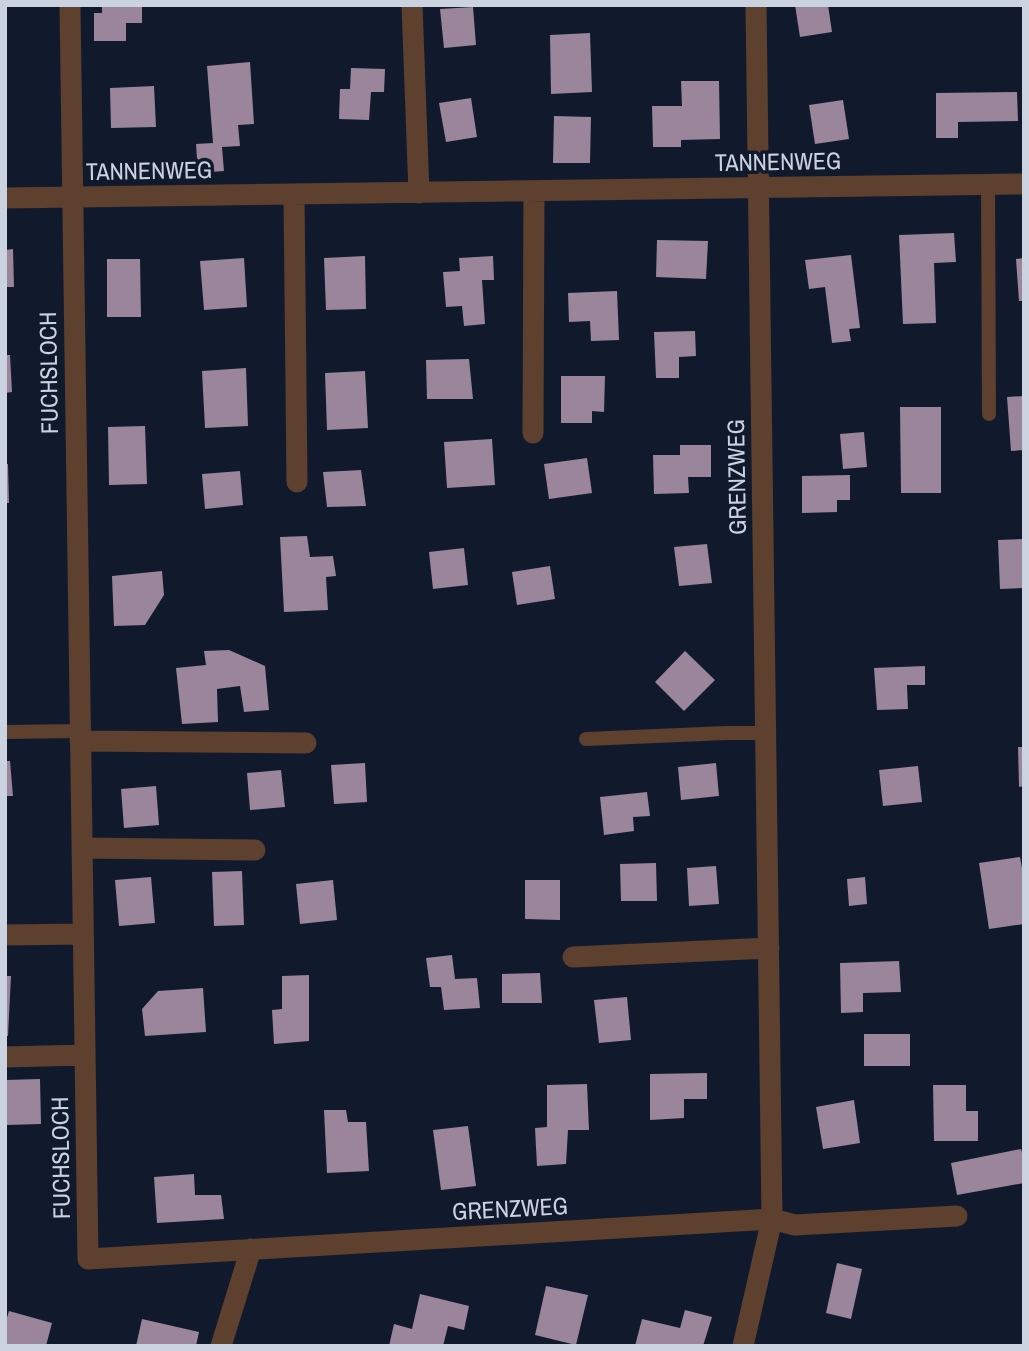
<svg xmlns="http://www.w3.org/2000/svg" width="1029" height="1351" viewBox="0 0 1029 1351" font-family="'Archivo Narrow',sans-serif">
  <style>
    .building { fill: #9a859a }
    .lines { fill: none; stroke-linecap: round; stroke-linejoin: round }
    .service { stroke: #5e402e; stroke-width: 14 }
    .minor { stroke: #5e402e; stroke-width: 21 }
    .labels { text-anchor: middle; dominant-baseline: central; stroke-width: 7; stroke-linejoin: round; paint-order: stroke }
    .street-label { font-size: 24px; fill: #ccd3e0; stroke: #111a2d }
  </style>
  <rect width="100%" height="100%" fill="#111a2d"/>
  <!-- building -->
  <path class="building" d="M 102,5 L 142,5 L 142,23 L 126,23 L 126,41 L 94,41 L 94,13 L 102,13 Z
    M 795,5 L 828,5 L 832,32 L 800,37 Z
    M 473,7 L 476,45 L 444,48 L 440,9 Z
    M 590,33 L 592,92 L 551,94 L 550,35 Z
    M 250,62 L 254,124 L 238,125 L 240,146 L 222,147 L 224,171 L 198,173 L 196,144 L 213,143 L 207,66 Z
    M 351,68 L 385,69 L 384,92 L 371,92 L 369,120 L 339,119 L 340,89 L 350,89 Z
    M 681,81 L 719,81 L 720,139 L 681,140 L 681,147 L 653,147 L 652,106 L 682,106 Z
    M 154,86 L 156,127 L 111,128 L 110,88 Z
    M 1017,92 L 1018,121 L 958,122 L 958,138 L 936,138 L 936,93 Z
    M 471,98 L 477,137 L 446,142 L 439,103 Z
    M 843,100 L 849,139 L 815,144 L 809,105 Z
    M 554,116 L 591,117 L 590,163 L 553,163 Z
    M 954,233 L 956,262 L 934,263 L 936,323 L 903,324 L 899,235 Z
    M 657,240 L 708,241 L 706,279 L 656,277 Z
    M 13,249 L 14,287 L 5,287 L 5,250 Z
    M 851,255 L 860,328 L 849,329 L 851,341 L 832,343 L 825,287 L 809,289 L 805,260 Z
    M 365,256 L 366,309 L 326,310 L 324,258 Z
    M 493,256 L 494,280 L 482,280 L 485,324 L 464,326 L 462,306 L 446,307 L 443,272 L 460,271 L 459,258 Z
    M 244,258 L 247,307 L 204,310 L 200,261 Z
    M 1024,258 L 1024,301 L 1019,301 L 1016,259 Z
    M 107,259 L 140,259 L 141,317 L 107,317 Z
    M 617,291 L 619,340 L 591,341 L 590,321 L 569,322 L 568,293 Z
    M 695,331 L 696,356 L 679,357 L 679,378 L 656,378 L 654,332 Z
    M 5,355 L 10,355 L 12,392 L 5,393 Z
    M 469,359 L 473,399 L 427,399 L 426,360 Z
    M 246,368 L 248,426 L 205,428 L 202,371 Z
    M 365,371 L 368,428 L 327,430 L 325,373 Z
    M 561,376 L 605,376 L 604,412 L 592,411 L 592,423 L 561,423 Z
    M 1024,396 L 1024,450 L 1011,451 L 1007,397 Z
    M 900,407 L 941,407 L 941,493 L 901,493 Z
    M 145,426 L 147,484 L 109,485 L 108,427 Z
    M 864,432 L 867,467 L 843,469 L 840,434 Z
    M 492,439 L 495,485 L 447,488 L 444,442 Z
    M 680,445 L 711,445 L 711,477 L 688,477 L 689,493 L 654,494 L 653,455 L 680,455 Z
    M 587,458 L 592,493 L 549,499 L 544,464 Z
    M 5,464 L 8,464 L 9,503 L 5,503 Z
    M 361,470 L 366,506 L 327,507 L 323,472 Z
    M 240,471 L 243,505 L 205,509 L 202,474 Z
    M 850,475 L 850,500 L 837,500 L 837,512 L 802,513 L 802,476 Z
    M 307,536 L 310,557 L 333,556 L 336,576 L 326,577 L 328,610 L 284,612 L 280,537 Z
    M 1024,539 L 1024,588 L 1000,589 L 998,540 Z
    M 707,544 L 712,583 L 679,586 L 674,547 Z
    M 464,548 L 468,585 L 433,589 L 429,552 Z
    M 550,566 L 555,599 L 517,605 L 512,572 Z
    M 162,571 L 164,595 L 145,625 L 114,626 L 112,576 Z
    M 229,650 L 265,666 L 269,710 L 244,712 L 240,686 L 217,689 L 218,722 L 182,724 L 176,668 L 206,665 L 204,651 Z
    M 685,651 L 715,680 L 684,711 L 655,682 Z
    M 925,666 L 925,685 L 907,685 L 908,709 L 877,710 L 874,668 Z
    M 1018,747 L 1024,747 L 1024,786 L 1019,787 Z
    M 5,761 L 10,761 L 13,796 L 5,796 Z
    M 365,763 L 367,802 L 334,804 L 331,765 Z
    M 716,763 L 719,796 L 681,800 L 678,767 Z
    M 918,766 L 922,802 L 883,806 L 879,770 Z
    M 281,770 L 285,807 L 250,810 L 247,773 Z
    M 156,786 L 159,825 L 124,828 L 121,789 Z
    M 647,792 L 650,816 L 633,817 L 634,831 L 604,835 L 600,797 Z
    M 1020,857 L 1024,879 L 1024,924 L 989,929 L 979,863 Z
    M 656,863 L 657,901 L 621,901 L 620,864 Z
    M 716,866 L 719,904 L 689,906 L 687,868 Z
    M 242,871 L 244,925 L 214,926 L 212,872 Z
    M 151,877 L 155,923 L 119,926 L 115,880 Z
    M 865,877 L 867,904 L 849,906 L 847,879 Z
    M 333,880 L 337,920 L 300,924 L 296,884 Z
    M 525,880 L 560,880 L 560,920 L 525,919 Z
    M 452,955 L 455,979 L 477,978 L 480,1008 L 444,1010 L 441,987 L 430,987 L 426,958 Z
    M 899,961 L 901,992 L 863,993 L 863,1012 L 841,1013 L 840,963 Z
    M 540,973 L 542,1003 L 502,1003 L 502,974 Z
    M 309,975 L 309,1041 L 274,1044 L 272,1010 L 282,1009 L 282,976 Z
    M 5,976 L 11,976 L 8,1036 L 5,1036 Z
    M 203,988 L 206,1032 L 145,1036 L 142,1009 L 158,991 Z
    M 627,997 L 631,1040 L 599,1043 L 594,1000 Z
    M 864,1034 L 910,1034 L 910,1066 L 864,1066 Z
    M 707,1073 L 707,1099 L 684,1099 L 684,1118 L 650,1120 L 650,1074 Z
    M 40,1079 L 41,1124 L 7,1125 L 5,1080 Z
    M 587,1084 L 589,1130 L 568,1130 L 566,1164 L 537,1166 L 535,1128 L 547,1127 L 547,1085 Z
    M 933,1085 L 966,1085 L 966,1111 L 978,1111 L 978,1141 L 934,1141 Z
    M 854,1100 L 860,1143 L 823,1149 L 816,1107 Z
    M 324,1110 L 346,1110 L 348,1122 L 366,1122 L 369,1171 L 327,1173 Z
    M 468,1126 L 476,1186 L 441,1190 L 433,1130 Z
    M 1021,1149 L 1024,1161 L 1024,1183 L 957,1195 L 951,1163 Z
    M 194,1174 L 195,1195 L 221,1195 L 224,1219 L 157,1223 L 154,1177 Z
    M 837,1263 L 862,1269 L 851,1319 L 826,1313 Z
    M 546,1286 L 588,1295 L 576,1345 L 535,1335 Z
    M 420,1294 L 469,1306 L 464,1330 L 448,1326 L 443,1346 L 389,1346 L 394,1324 L 412,1329 Z
    M 685,1310 L 712,1317 L 703,1346 L 635,1346 L 642,1319 L 680,1328 Z
    M 9,1311 L 52,1323 L 46,1346 L 5,1346 L 5,1324 Z
    M 142,1319 L 199,1332 L 196,1346 L 136,1346 Z"/>
  <g class="lines">
    <!-- service -->
    <path class="service" d="M 988,185 L 989,414
      M 5,732 L 80,731
      M 586,739 L 726,733 L 766,733"/>
    <!-- minor -->
    <path class="minor" d="M 70,5 L 88,1259 L 772,1219 L 795,1225 L 957,1216
      M 412,5 L 419,193
      M 294,195 L 297,482
      M 5,198 L 1024,184
      M 533,433 L 534,191
      M 80,741 L 306,743
      M 82,848 L 255,850
      M 5,935 L 83,934
      M 573,957 L 769,948
      M 5,1057 L 85,1055
      M 221,1346 L 251,1249
      M 743,1346 L 772,1219 L 756,5"/>
  </g>
  <g class="labels">
    <!-- street labels -->
    <g class="street-label">
      <text transform="translate(778 161) rotate(-1)">TANNENWEG</text>
      <text transform="translate(149 170) rotate(-1)">TANNENWEG</text>
      <text transform="translate(48 373) rotate(-91)">FUCHSLOCH</text>
      <text transform="translate(736 477) rotate(-91)">GRENZWEG</text>
      <text transform="translate(60 1158) rotate(-91)">FUCHSLOCH</text>
      <text transform="translate(510 1208) rotate(-3)">GRENZWEG</text>
    </g>
  </g>
  <!-- border -->
  <rect width="1029" height="1351" fill="none" stroke="#ccd3e0" stroke-width="14"/>
</svg>
